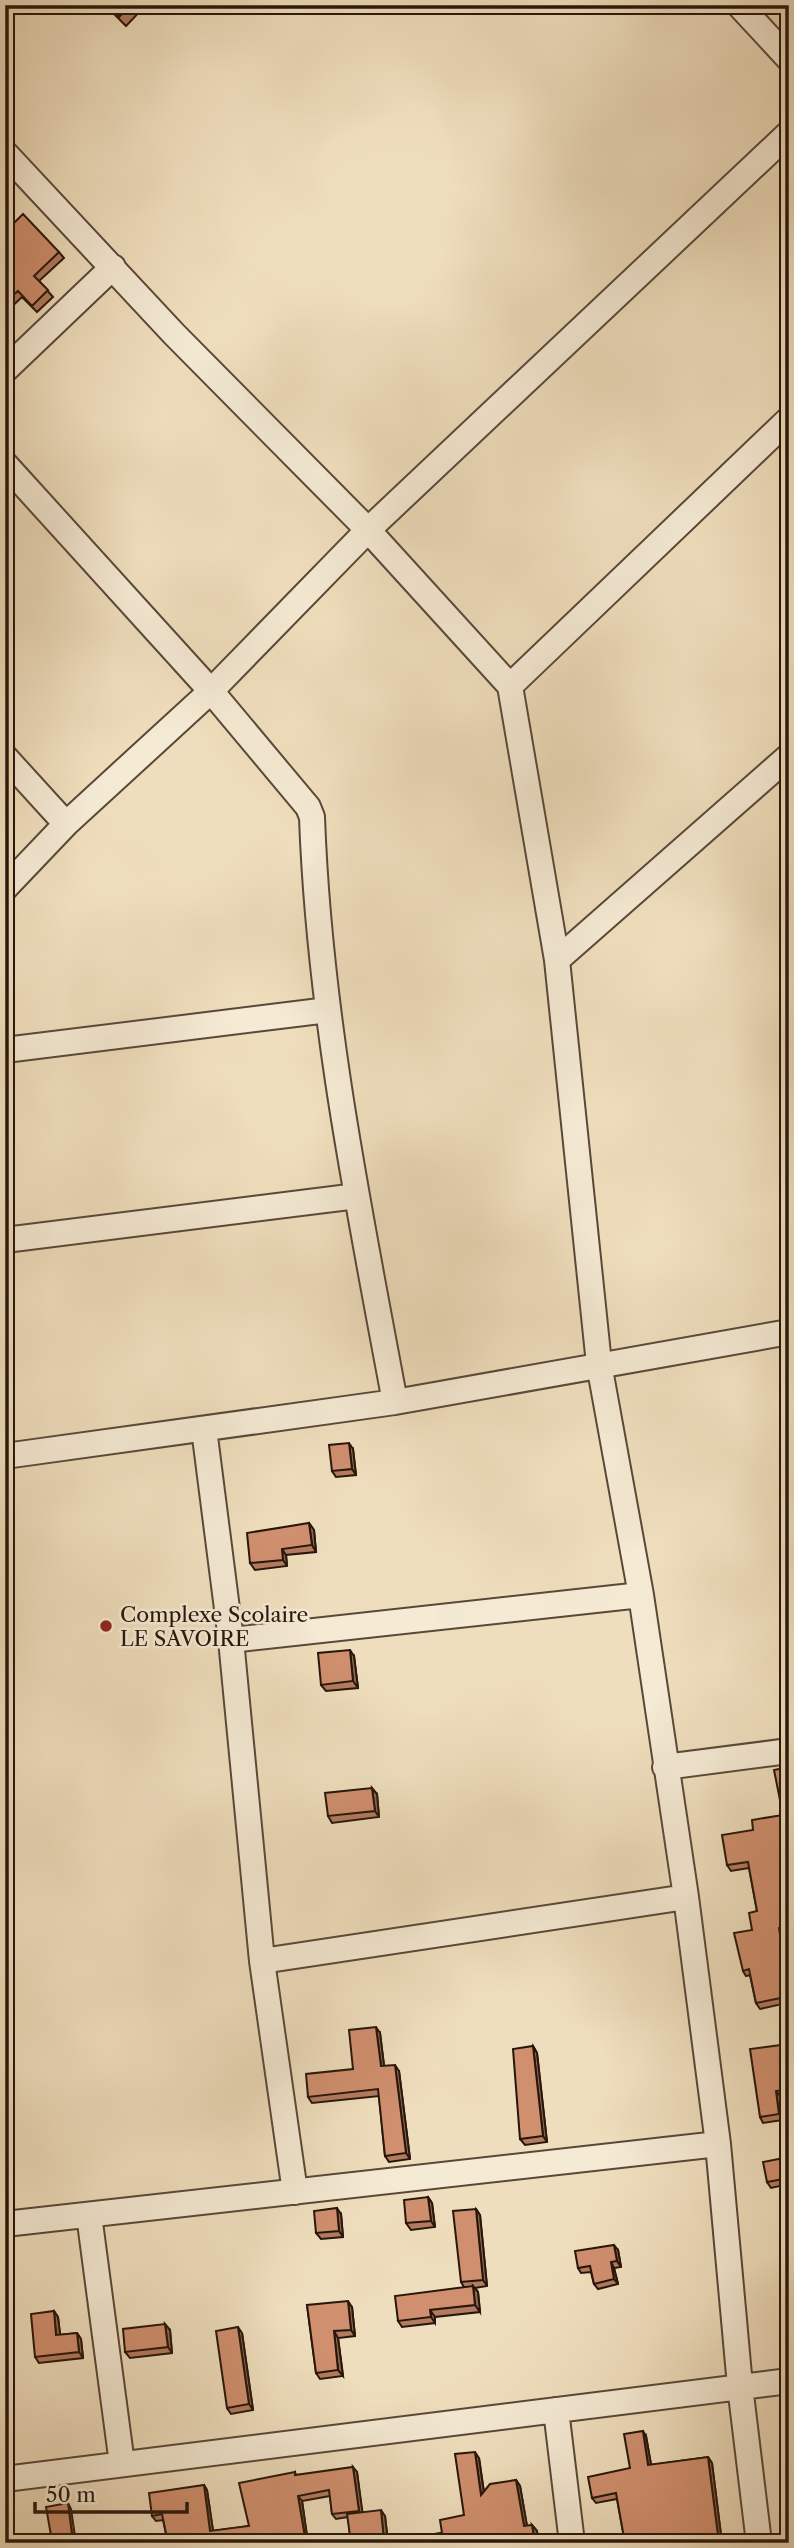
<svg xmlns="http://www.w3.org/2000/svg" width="794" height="2548" viewBox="0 0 794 2548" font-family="'Libre Caslon Text',serif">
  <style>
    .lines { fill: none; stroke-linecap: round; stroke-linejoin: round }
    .minor-casing { stroke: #594838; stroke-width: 28 }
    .minor { stroke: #f5ead4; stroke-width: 24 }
    .wall { fill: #b37b5f; stroke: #27160b; stroke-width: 2 }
    .shaded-wall { fill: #92644d; stroke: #27160b; stroke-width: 2 }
    .building { fill: #d08f6e; stroke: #27160b; stroke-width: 2 }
    .poi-dot { fill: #8f2418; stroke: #f5ead4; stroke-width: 2.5 }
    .labels { text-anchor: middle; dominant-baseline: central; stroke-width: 5; stroke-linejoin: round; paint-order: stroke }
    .poi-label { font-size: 21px; fill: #27160b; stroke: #f5ead4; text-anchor: start }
  </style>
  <rect width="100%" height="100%" fill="#efdebd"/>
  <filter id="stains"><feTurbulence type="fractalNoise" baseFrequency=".00286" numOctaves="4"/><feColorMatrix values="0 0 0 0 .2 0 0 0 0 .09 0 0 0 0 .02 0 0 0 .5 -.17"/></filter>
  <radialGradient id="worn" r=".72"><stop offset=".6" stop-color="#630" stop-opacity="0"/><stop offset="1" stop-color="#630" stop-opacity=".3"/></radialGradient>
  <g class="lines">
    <defs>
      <path id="minor" d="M 739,5 L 789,59
        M 5,153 L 174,334 L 368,530 L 510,686 L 557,960 L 599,1364 L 641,1595 L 686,1897 L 718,2144 L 740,2386 L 759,2543
        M 5,370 L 113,267
        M 5,464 L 211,691 L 308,807 L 312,817 C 319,1014 359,1209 395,1402
        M 510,686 L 789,419
        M 5,757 L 66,824
        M 5,888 L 66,824 L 211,691 L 368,530 L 789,133
        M 557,960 L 789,756
        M 5,1050 L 328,1010
        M 5,1240 L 357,1196
        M 204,1429 L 231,1640 L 262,1961 L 295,2192
        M 5,1456 L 395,1402 L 789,1332
        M 231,1640 L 641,1595
        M 665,1767 L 789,1751
        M 262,1961 L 686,1897
        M 89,2215 L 122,2464
        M 5,2224 L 718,2144
        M 556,2410 L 572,2543
        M 5,2479 L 789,2381"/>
    </defs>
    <!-- minor casing -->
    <use href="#minor" class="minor-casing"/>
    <!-- minor -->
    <use href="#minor" class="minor"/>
  </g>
  <!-- wall -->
  <path class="wall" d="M 105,5 L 146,5 L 126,26 Z
    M 5,232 L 59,252 L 64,258 L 39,281 L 53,297 L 37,312 L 22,297 L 5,313 Z
    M 353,1449 L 356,1475 L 336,1477 L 332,1471 Z
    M 309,1523 L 314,1530 L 316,1552 L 286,1555 L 287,1566 L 255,1570 L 250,1563 Z
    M 354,1656 L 358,1688 L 326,1691 L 321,1685 Z
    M 789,1767 L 789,1932 L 783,1933 L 787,2003 L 760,2009 L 756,2003 L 750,1975 L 746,1976 L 743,1971 L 757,1911 L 749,1868 L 731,1871 L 727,1865 L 783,1815 Z
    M 377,1794 L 379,1817 L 332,1823 L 328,1816 Z
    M 380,2033 L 384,2066 L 399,2071 L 410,2159 L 389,2162 L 385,2156 L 379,2096 L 312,2103 L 308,2097 L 353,2069 Z
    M 789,2044 L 789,2095 L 780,2096 L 783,2120 L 763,2123 L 760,2117 Z
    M 533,2046 L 537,2053 L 547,2142 L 525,2145 L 520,2139 Z
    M 789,2157 L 789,2184 L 771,2188 L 767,2182 Z
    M 428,2197 L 432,2203 L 435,2227 L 411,2230 L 406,2223 Z
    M 476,2209 L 480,2215 L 487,2286 L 475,2288 L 478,2292 L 480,2312 L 435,2317 L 435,2323 L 402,2327 L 398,2321 L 464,2287 L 461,2282 Z
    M 341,2214 L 343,2237 L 321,2239 L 316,2233 Z
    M 618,2250 L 621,2267 L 614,2268 L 618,2284 L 598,2289 L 594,2284 L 591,2272 L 581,2273 L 578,2268 Z
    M 307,2305 L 352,2307 L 355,2336 L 338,2338 L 343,2376 L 320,2379 L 316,2373 Z
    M 54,2311 L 58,2317 L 60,2335 L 77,2333 L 81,2339 L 83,2358 L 39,2363 L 35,2357 Z
    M 170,2330 L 172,2353 L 130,2358 L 125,2352 Z
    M 242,2333 L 253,2410 L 231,2414 L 227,2408 Z
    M 646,2436 L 651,2465 L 708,2457 L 712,2463 L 722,2543 L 625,2543 L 617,2499 L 596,2503 L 592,2498 L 630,2468 Z
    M 479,2458 L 484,2492 L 516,2480 L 520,2486 L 527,2526 L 532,2525 L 537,2531 L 538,2543 L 351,2543 L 348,2517 L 336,2519 L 332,2514 L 330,2496 L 302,2501 L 308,2543 L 168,2543 L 163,2520 L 156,2521 L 152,2516 L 204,2485 L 207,2490 L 213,2531 L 249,2526 L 295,2472 L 296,2475 L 357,2472 L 362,2512 L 385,2516 L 388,2541 L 442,2533 L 464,2515 Z"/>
  <!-- shaded-wall -->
  <path class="shaded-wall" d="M 349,1443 L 353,1449 L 356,1475 L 352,1469 Z
    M 309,1523 L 314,1530 L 316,1552 L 312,1545 Z
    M 282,1549 L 286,1555 L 287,1566 L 283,1560 Z
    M 350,1650 L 354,1656 L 358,1688 L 353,1681 Z
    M 372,1788 L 377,1794 L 379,1817 L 375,1811 Z
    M 779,1928 L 783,1933 L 787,1960 L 783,1954 Z
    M 376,2027 L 380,2033 L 385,2073 L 381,2066 Z
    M 533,2046 L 537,2053 L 547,2142 L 543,2136 Z
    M 395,2065 L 399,2071 L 410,2159 L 406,2153 Z
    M 776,2091 L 780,2096 L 783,2120 L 779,2114 Z
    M 428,2197 L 432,2203 L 435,2227 L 431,2221 Z
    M 337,2208 L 341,2214 L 343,2237 L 339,2231 Z
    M 476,2209 L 480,2215 L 487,2286 L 483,2280 Z
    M 614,2245 L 618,2250 L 621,2267 L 617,2261 Z
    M 611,2262 L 614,2268 L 618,2284 L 614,2279 Z
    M 473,2286 L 478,2292 L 480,2312 L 475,2305 Z
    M 348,2301 L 352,2307 L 355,2336 L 351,2330 Z
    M 430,2310 L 435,2317 L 435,2323 L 431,2317 Z
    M 54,2311 L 58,2317 L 61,2341 L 56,2335 Z
    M 165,2324 L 170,2330 L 172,2353 L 168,2347 Z
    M 238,2327 L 242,2333 L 253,2410 L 249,2404 Z
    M 334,2331 L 338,2338 L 343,2376 L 338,2370 Z
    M 77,2333 L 81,2339 L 83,2358 L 79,2352 Z
    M 643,2431 L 646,2436 L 652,2470 L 648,2465 Z
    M 475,2452 L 479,2458 L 485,2501 L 481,2495 Z
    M 708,2457 L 712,2463 L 722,2543 L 719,2543 Z
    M 353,2467 L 357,2472 L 363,2516 L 359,2511 Z
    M 516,2480 L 520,2486 L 528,2532 L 524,2526 Z
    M 204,2485 L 207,2490 L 214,2537 L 210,2531 Z
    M 298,2496 L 302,2501 L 308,2543 L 306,2543 Z
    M 68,2503 L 71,2509 L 76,2543 L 73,2543 Z
    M 381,2510 L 385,2516 L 388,2543 L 384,2541 Z
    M 532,2525 L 537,2531 L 538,2543 L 535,2543 Z"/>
  <!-- building -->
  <path class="building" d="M 108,5 L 131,5 L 119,17 Z
    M 23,214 L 59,252 L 34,276 L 48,290 L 32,306 L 18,291 L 5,302 L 5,232 Z
    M 349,1443 L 352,1469 L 332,1471 L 329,1445 Z
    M 309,1523 L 312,1545 L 282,1549 L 283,1560 L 250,1563 L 247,1533 Z
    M 350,1650 L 353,1681 L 321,1685 L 318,1653 Z
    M 789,1767 L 789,1926 L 779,1928 L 783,1954 L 789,1954 L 789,2009 L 786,1997 L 756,2003 L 749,1969 L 743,1971 L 734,1933 L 752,1930 L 749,1913 L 757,1911 L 748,1862 L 727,1865 L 722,1835 L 753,1830 L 752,1820 L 783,1815 L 774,1770 Z
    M 372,1788 L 375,1811 L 328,1816 L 325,1793 Z
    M 376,2027 L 381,2066 L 395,2065 L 406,2153 L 385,2156 L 378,2089 L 308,2097 L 306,2074 L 353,2069 L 349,2030 Z
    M 789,2044 L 789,2089 L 776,2091 L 779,2114 L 760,2117 L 750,2049 Z
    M 533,2046 L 543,2136 L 520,2139 L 513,2049 Z
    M 789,2157 L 789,2178 L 767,2182 L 763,2162 Z
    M 428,2197 L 431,2221 L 406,2223 L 404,2200 Z
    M 337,2208 L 339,2231 L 316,2233 L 314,2211 Z
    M 476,2209 L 483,2280 L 461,2282 L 453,2211 Z
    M 789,2232 L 789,2272 L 785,2273 L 780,2234 Z
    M 614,2245 L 617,2261 L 611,2262 L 614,2279 L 594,2284 L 590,2266 L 578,2268 L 575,2251 Z
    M 473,2286 L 475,2305 L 430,2310 L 431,2317 L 398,2321 L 395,2296 Z
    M 348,2301 L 351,2330 L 334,2331 L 338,2370 L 316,2373 L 307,2305 Z
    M 789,2306 L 789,2337 L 788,2337 L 784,2307 Z
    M 54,2311 L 56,2335 L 77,2333 L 79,2352 L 35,2357 L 31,2314 Z
    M 165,2324 L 168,2347 L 125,2352 L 123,2329 Z
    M 238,2327 L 249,2404 L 227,2408 L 216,2331 Z
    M 643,2431 L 648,2465 L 708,2457 L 719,2543 L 625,2543 L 616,2493 L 592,2498 L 588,2477 L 630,2468 L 624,2434 Z
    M 475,2452 L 481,2495 L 490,2484 L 516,2480 L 524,2526 L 532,2525 L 535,2543 L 351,2543 L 347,2514 L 381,2510 L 384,2541 L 442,2533 L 440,2520 L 464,2515 L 455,2454 Z
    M 353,2467 L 359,2511 L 332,2514 L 329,2490 L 298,2496 L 306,2543 L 168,2543 L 162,2514 L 152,2516 L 149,2493 L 204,2485 L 210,2531 L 249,2526 L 239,2483 L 295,2472 L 295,2475 Z
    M 68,2503 L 73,2543 L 41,2543 L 52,2541 L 46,2507 Z"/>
  <!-- markers -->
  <circle class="poi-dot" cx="106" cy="1626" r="7"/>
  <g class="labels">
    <!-- poi labels -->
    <g class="poi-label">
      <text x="120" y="1614">Complexe Scolaire<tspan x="120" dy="24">LE SAVOIRE</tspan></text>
    </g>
  </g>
  <!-- margin -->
  <rect width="794" height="2548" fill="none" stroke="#efdebd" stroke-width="28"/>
  <rect x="7" y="7" width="780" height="2534" fill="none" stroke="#27160b" stroke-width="3.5"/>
  <rect x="14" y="14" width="766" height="2520" fill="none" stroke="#27160b" stroke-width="2"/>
  <!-- scale -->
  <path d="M35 2502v10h152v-10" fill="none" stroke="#27160b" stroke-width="3.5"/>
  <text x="46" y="2502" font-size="21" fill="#27160b" stroke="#f5ead4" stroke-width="5" paint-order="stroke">50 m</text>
  <rect width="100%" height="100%" filter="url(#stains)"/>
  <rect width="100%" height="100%" fill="url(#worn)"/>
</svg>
